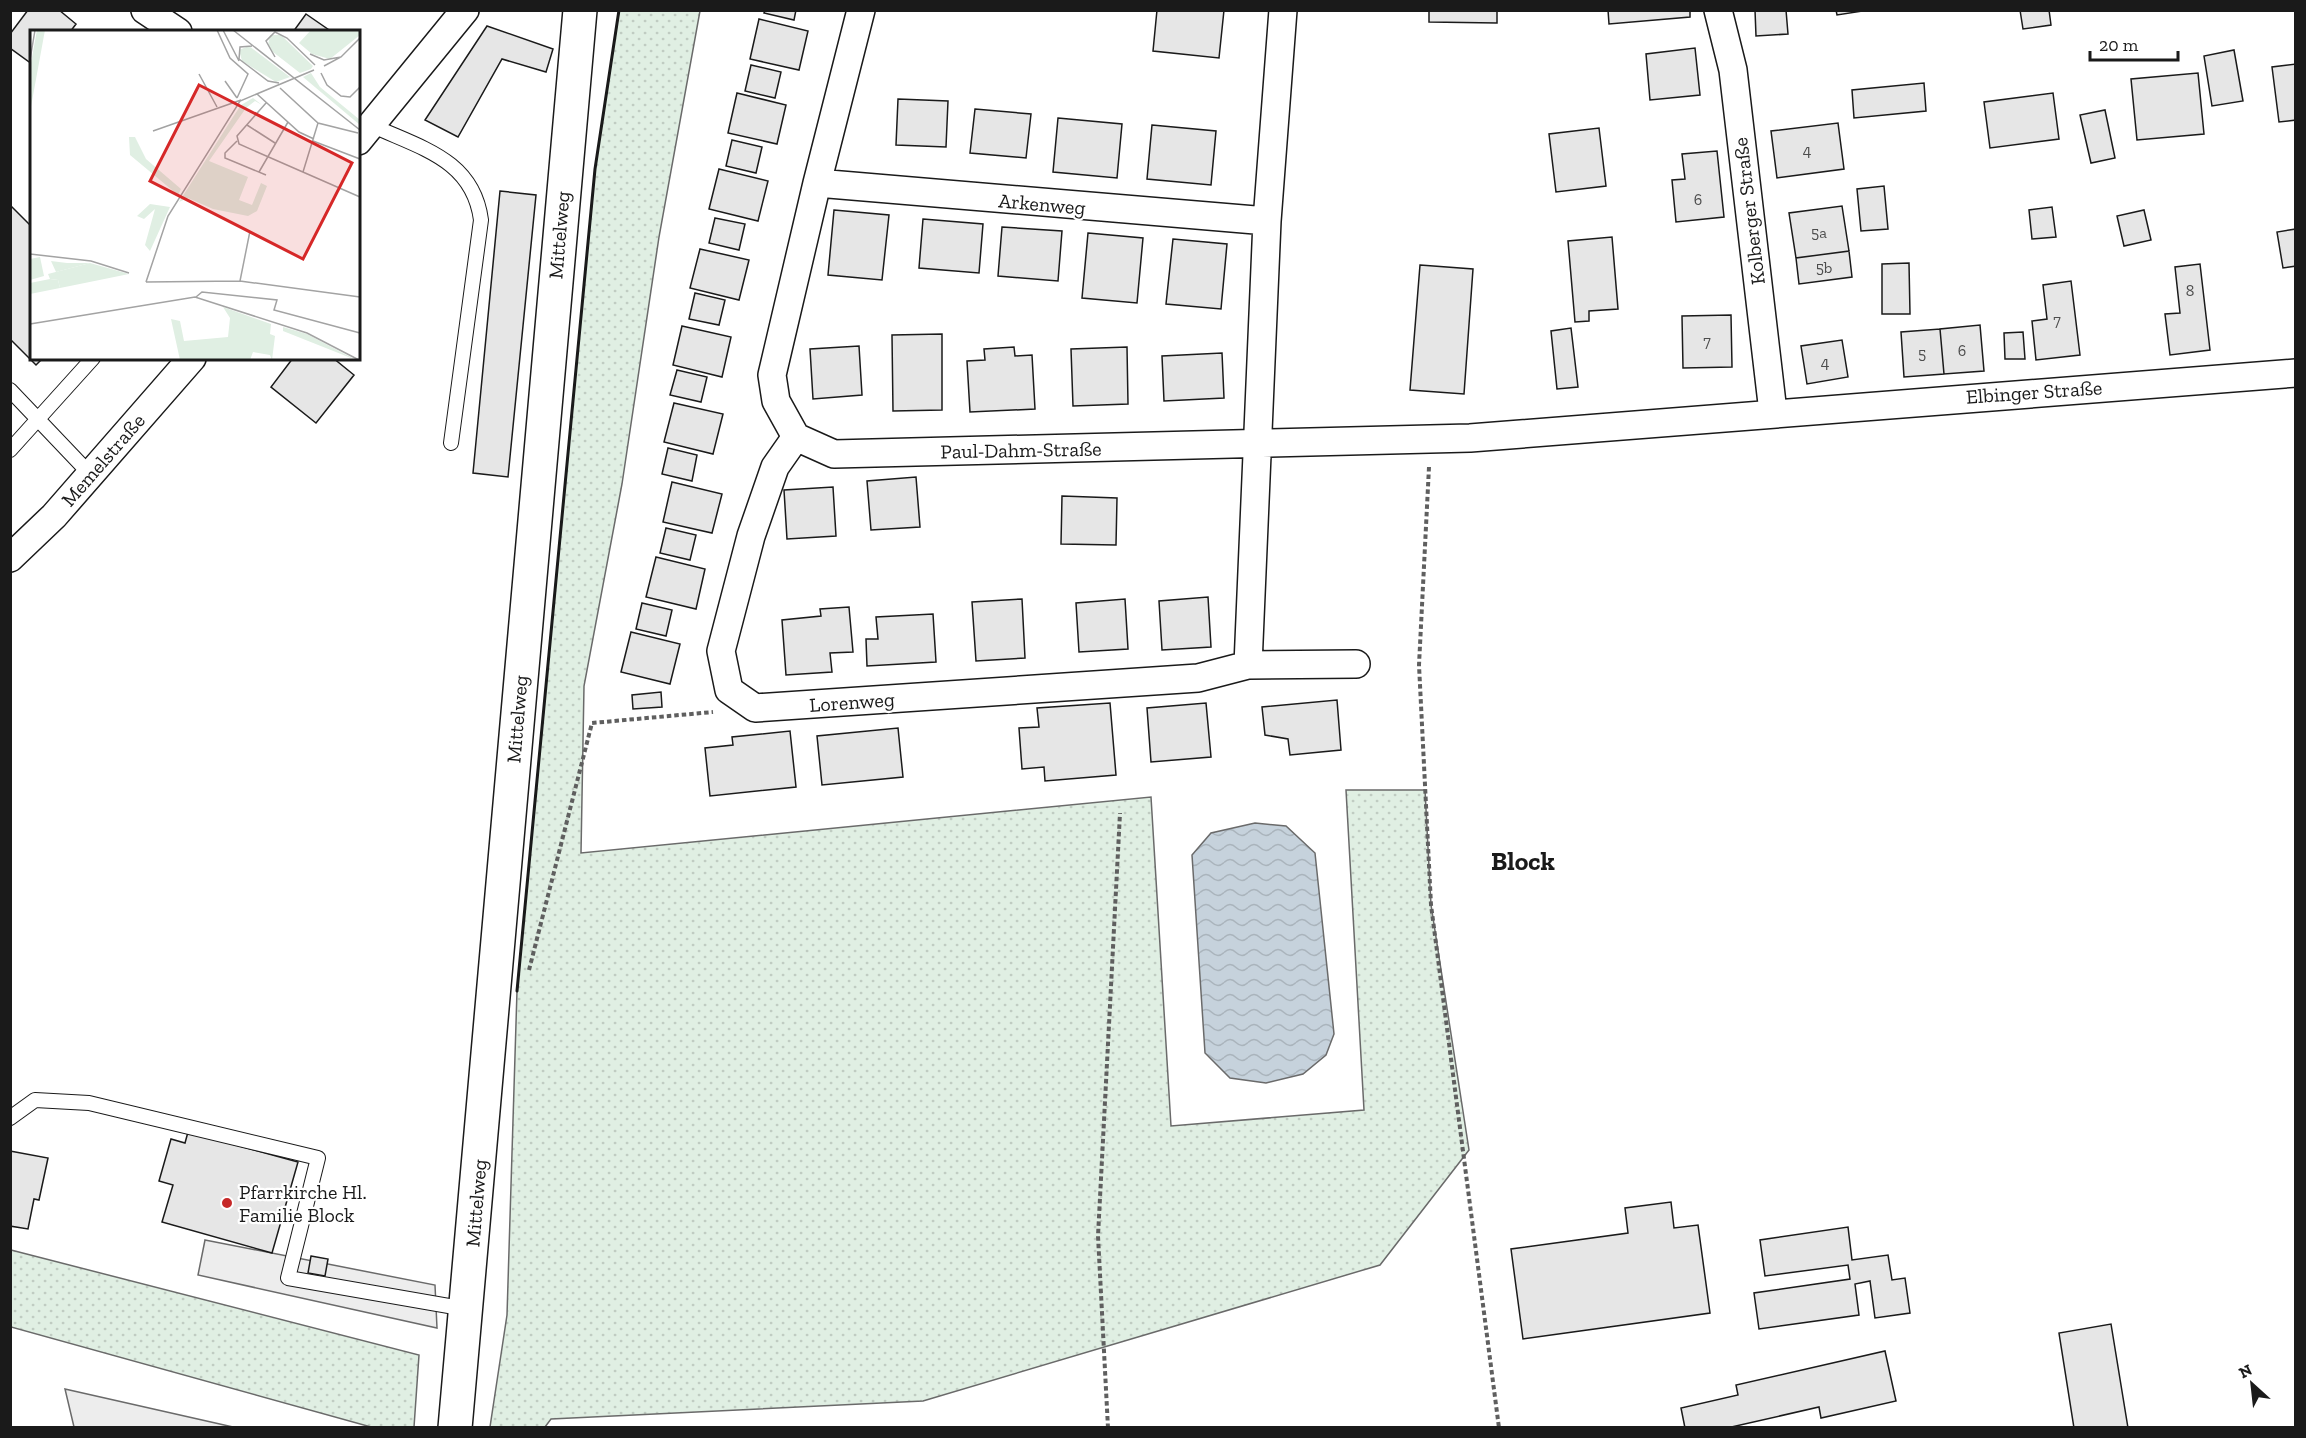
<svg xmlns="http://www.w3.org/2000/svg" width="2306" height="1438" viewBox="0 0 2306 1438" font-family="'Zilla Slab',serif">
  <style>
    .grass { fill: url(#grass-dots); stroke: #6a6a6a; stroke-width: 1.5 }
    .parking { fill: #ededed; stroke: #6a6a6a; stroke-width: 1.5 }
    .water { fill: url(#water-waves); stroke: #6a6a6a; stroke-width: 1.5 }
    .building { fill: #e6e6e6; stroke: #1a1a1a; stroke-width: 1.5 }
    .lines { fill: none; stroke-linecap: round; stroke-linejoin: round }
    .service-casing { stroke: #1a1a1a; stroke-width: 16 }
    .minor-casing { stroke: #1a1a1a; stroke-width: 30 }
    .secondary-casing { stroke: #1a1a1a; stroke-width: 36 }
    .path { stroke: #5f5f5f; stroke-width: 4; stroke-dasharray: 4.5 3; stroke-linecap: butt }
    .service { stroke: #fff; stroke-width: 14 }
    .minor { stroke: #fff; stroke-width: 27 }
    .secondary { stroke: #fff; stroke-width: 33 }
    .wall { stroke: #1a1a1a; stroke-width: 3 }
    .poi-dot { fill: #c62828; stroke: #fff; stroke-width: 2 }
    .labels { text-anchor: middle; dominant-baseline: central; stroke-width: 4.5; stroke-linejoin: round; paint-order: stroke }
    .number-label { font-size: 16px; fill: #4d4d4d }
    .street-label { font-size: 20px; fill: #1a1a1a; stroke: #fff }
    .poi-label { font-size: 20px; fill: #1a1a1a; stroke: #fff; text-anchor: start }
    .district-label { font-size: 26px; font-weight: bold; fill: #1a1a1a; stroke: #fff }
    .inset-road { fill: none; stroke: #a3a3a3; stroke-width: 1.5 }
    .view { fill: #d62828; fill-opacity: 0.15; stroke: #d62828; stroke-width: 3 }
    .inset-edge { fill: none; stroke: #1a1a1a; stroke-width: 3 }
  </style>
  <defs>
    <pattern id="grass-dots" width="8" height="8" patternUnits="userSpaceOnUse" patternTransform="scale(1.5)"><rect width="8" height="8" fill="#e0efe3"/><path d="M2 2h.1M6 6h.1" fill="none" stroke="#c0ccc2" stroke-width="1.8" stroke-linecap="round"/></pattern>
    <pattern id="water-waves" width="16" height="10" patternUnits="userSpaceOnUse" patternTransform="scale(1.5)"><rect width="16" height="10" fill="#c6d2dc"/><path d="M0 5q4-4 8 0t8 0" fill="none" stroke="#aab4bc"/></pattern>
  </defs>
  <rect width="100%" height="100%" fill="#fff"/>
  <!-- grass -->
  <path class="grass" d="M 619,11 L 700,11 L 659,237 L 622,484 L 584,686 L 581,853 L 1151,797 L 1171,1126 L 1364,1110 L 1346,790 L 1425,790 L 1431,905 L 1469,1150 L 1380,1265 L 923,1401 L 551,1419 L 545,1427 L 490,1427 L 507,1315 L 517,991 L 595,169 Z
    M 11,1250 L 419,1355 L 414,1427 L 371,1427 L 11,1327 Z"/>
  <!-- parking -->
  <path class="parking" d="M 205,1240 L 435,1285 L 437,1328 L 198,1275 Z
    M 65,1389 L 233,1427 L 74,1427 Z"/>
  <!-- water -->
  <path class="water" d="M 1255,823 L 1286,826 L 1315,853 L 1334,1034 L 1326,1055 L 1303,1074 L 1266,1083 L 1230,1078 L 1205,1053 L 1192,855 L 1211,833 Z"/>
  <!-- building -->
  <path class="building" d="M 28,10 L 59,10 L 76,24 L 70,32 L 32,32 L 32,64 L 10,48 L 10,34 Z
    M 765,10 L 796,10 L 794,20 L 764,13 Z
    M 1157,10 L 1224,10 L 1219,58 L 1153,51 Z
    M 1429,10 L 1497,10 L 1497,23 L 1429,22 Z
    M 1608,10 L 1690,10 L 1690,17 L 1609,24 Z
    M 1755,10 L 1786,10 L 1788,34 L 1756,36 Z
    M 1836,10 L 1869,10 L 1837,15 Z
    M 2020,10 L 2049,10 L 2051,25 L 2023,29 Z
    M 306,14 L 332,32 L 293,32 Z
    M 759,19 L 808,31 L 799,70 L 750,59 Z
    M 487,26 L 553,49 L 546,72 L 502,59 L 458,137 L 425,120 Z
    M 1695,48 L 1700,95 L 1650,100 L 1646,54 Z
    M 2234,50 L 2243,101 L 2212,106 L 2204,56 Z
    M 2296,64 L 2296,120 L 2279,122 L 2272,67 Z
    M 751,65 L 781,72 L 775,98 L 745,91 Z
    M 2198,73 L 2204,134 L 2137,140 L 2131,79 Z
    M 1924,83 L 1926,111 L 1854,118 L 1852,90 Z
    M 737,93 L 786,105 L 777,144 L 728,133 Z
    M 2053,93 L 2059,139 L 1990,148 L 1984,102 Z
    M 898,99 L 948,101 L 946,147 L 896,145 Z
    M 975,109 L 1031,114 L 1026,158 L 970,153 Z
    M 2105,110 L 2115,158 L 2091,163 L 2080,115 Z
    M 1058,118 L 1122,124 L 1117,178 L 1053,172 Z
    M 1838,123 L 1844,169 L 1777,178 L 1771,131 Z
    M 1152,125 L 1216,131 L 1211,185 L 1147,179 Z
    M 1599,128 L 1606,186 L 1556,192 L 1549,134 Z
    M 732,140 L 762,147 L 756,173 L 726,166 Z
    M 1717,151 L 1724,217 L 1676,222 L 1672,180 L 1685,179 L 1682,154 Z
    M 719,169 L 768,181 L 758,221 L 709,209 Z
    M 1884,186 L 1888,229 L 1861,231 L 1857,189 Z
    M 500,191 L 536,195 L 508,477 L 473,473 Z
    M 10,205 L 32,227 L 32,358 L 43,358 L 36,365 L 10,339 Z
    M 1842,206 L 1849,251 L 1796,258 L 1789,213 Z
    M 2052,207 L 2056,237 L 2032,239 L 2029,210 Z
    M 834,210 L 889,215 L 882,280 L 828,275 Z
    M 2144,210 L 2151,240 L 2124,246 L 2117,216 Z
    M 715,218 L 745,224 L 739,250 L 709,243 Z
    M 923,219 L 983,224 L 979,273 L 919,268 Z
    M 1002,227 L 1062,231 L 1058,281 L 998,276 Z
    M 2296,229 L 2296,266 L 2283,268 L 2277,232 Z
    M 1088,233 L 1143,238 L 1137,303 L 1082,298 Z
    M 1612,237 L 1618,309 L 1589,311 L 1589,321 L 1575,322 L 1568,241 Z
    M 1173,239 L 1227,244 L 1221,309 L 1166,304 Z
    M 700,249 L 749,260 L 739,300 L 690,288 Z
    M 1849,251 L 1852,277 L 1799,284 L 1796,258 Z
    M 1909,263 L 1910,314 L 1882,314 L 1882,264 Z
    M 2200,264 L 2210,350 L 2170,355 L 2165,314 L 2180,313 L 2175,267 Z
    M 1420,265 L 1473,269 L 1464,394 L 1410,390 Z
    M 2071,281 L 2080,355 L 2036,360 L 2032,321 L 2047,319 L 2043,285 Z
    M 695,293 L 725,300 L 719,325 L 689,319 Z
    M 1731,315 L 1732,367 L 1683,368 L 1682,316 Z
    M 1980,325 L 1984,371 L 1944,374 L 1940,329 Z
    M 682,326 L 731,337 L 722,377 L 673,365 Z
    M 1571,328 L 1578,387 L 1557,389 L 1551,331 Z
    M 1940,329 L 1944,374 L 1904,377 L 1901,332 Z
    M 2023,332 L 2025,359 L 2005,359 L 2004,333 Z
    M 942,334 L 942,410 L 893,411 L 892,335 Z
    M 1842,340 L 1848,377 L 1807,384 L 1801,346 Z
    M 859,346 L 862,395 L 813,399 L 810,349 Z
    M 1014,347 L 1015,356 L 1032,355 L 1035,409 L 970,412 L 967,361 L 985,360 L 984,349 Z
    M 1127,347 L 1128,404 L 1073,406 L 1071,349 Z
    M 1222,353 L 1224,398 L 1164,401 L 1162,356 Z
    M 293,358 L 333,358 L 354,375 L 316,423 L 271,387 Z
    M 677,370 L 707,377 L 701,402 L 670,395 Z
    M 674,403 L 723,414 L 713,454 L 664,442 Z
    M 668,448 L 697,455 L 692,481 L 662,474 Z
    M 916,477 L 920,527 L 871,530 L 867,481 Z
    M 672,482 L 722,494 L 712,533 L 663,522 Z
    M 833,487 L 836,536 L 787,539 L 784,490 Z
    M 1062,496 L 1117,498 L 1116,545 L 1061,544 Z
    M 666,528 L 696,535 L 690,560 L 660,553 Z
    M 656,557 L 705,569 L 696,609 L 646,597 Z
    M 1208,597 L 1211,647 L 1162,650 L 1159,601 Z
    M 1022,599 L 1025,658 L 976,661 L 972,602 Z
    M 1125,599 L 1128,649 L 1079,652 L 1076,603 Z
    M 642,603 L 672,610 L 666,636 L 636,629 Z
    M 849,607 L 853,652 L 830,653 L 832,672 L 786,675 L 782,620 L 821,616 L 820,609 Z
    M 933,614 L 936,662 L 867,666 L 866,639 L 878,639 L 876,617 Z
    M 631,632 L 680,644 L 670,684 L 621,672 Z
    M 661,692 L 662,707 L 633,709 L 632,695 Z
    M 1337,700 L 1341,750 L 1290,755 L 1288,739 L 1265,735 L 1262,707 Z
    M 1110,703 L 1116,775 L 1045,781 L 1044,767 L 1022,769 L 1019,728 L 1039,727 L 1037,708 Z
    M 1206,703 L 1211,757 L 1151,762 L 1147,708 Z
    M 898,728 L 903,777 L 822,785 L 817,736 Z
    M 790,731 L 796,787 L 710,796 L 705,748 L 733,745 L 732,737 Z
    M 188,1132 L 298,1162 L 272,1253 L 162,1222 L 173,1185 L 159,1181 L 171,1139 L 185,1143 Z
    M 10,1151 L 48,1158 L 39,1200 L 34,1199 L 28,1229 L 10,1226 Z
    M 1671,1202 L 1674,1228 L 1698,1225 L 1710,1313 L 1523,1339 L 1511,1249 L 1628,1233 L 1625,1208 Z
    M 1848,1227 L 1852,1260 L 1888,1255 L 1892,1280 L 1905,1278 L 1910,1313 L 1875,1318 L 1870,1281 L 1855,1284 L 1859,1315 L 1759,1329 L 1754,1293 L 1850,1279 L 1848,1265 L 1765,1276 L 1760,1240 Z
    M 311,1256 L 328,1259 L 325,1276 L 308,1273 Z
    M 2111,1324 L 2128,1428 L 2074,1428 L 2059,1333 Z
    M 1885,1351 L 1896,1401 L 1821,1418 L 1819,1407 L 1727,1428 L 1685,1428 L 1681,1408 L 1738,1395 L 1736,1385 Z"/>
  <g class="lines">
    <defs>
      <path id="service" d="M 371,125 C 420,148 473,159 481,220 L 451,443
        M 10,390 L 90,474
        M 10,450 L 93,358
        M 10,1118 L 35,1100 L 89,1103 L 318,1158 L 288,1278 L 466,1309"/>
      <path id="minor" d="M 145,10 L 178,32
        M 861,10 L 817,183 L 772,375 L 776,401 L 796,437 L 834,454 L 1470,438 L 2296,373
        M 1718,10 L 1733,70 L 1773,412
        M 358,141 L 465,10
        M 817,183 L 1267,221
        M 796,437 L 775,467 L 751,536 L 721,651 L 729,690 L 755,708 L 1198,678 L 1248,665 L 1356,664
        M 10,558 L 54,516 L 192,358
        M 1248,665 L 1267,221 L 1283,10"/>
      <path id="secondary" d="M 455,1428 L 580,10"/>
    </defs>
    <!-- service casing -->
    <use href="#service" class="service-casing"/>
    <!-- minor casing -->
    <use href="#minor" class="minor-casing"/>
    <!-- secondary casing -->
    <use href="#secondary" class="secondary-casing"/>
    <!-- path -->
    <path class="path" d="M 1429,467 L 1419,665 L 1431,905 L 1499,1428
      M 529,970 L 592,723 L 713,712
      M 1108,1428 L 1098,1236 L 1120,813"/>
    <!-- service -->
    <use href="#service" class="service"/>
    <!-- minor -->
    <use href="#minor" class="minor"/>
    <!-- secondary -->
    <use href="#secondary" class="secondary"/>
    <!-- wall -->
    <path class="wall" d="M 517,991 L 595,169 L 619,10"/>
  </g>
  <!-- markers -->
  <circle class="poi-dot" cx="227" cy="1203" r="6"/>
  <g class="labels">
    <!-- number labels -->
    <g class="number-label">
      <text x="1807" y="150">4</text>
      <text x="1698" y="199">6</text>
      <text x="1819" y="232">5a</text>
      <text x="1824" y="267">5b</text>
      <text x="2190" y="290">8</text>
      <text x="2057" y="320">7</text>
      <text x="1707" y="341">7</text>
      <text x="1962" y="350">6</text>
      <text x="1922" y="353">5</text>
      <text x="1825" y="362">4</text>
    </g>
    <!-- street labels -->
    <g class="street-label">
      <text transform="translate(1042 204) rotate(5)">Arkenweg</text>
      <text transform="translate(1749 211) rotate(-97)">Kolberger Straße</text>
      <text transform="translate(559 235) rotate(-85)">Mittelweg</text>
      <text transform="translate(2034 392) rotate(-4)">Elbinger Straße</text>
      <text transform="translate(1021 450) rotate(-1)">Paul-Dahm-Straße</text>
      <text transform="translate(103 460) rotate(-49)">Memelstraße</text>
      <text transform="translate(852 702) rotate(-4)">Lorenweg</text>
      <text transform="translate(517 719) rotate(-85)">Mittelweg</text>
      <text transform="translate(476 1203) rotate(-85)">Mittelweg</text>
    </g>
    <!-- poi labels -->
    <g class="poi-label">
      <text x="239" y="1192">Pfarrkirche Hl.<tspan x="239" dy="23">Familie Block</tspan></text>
    </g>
    <!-- district labels -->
    <g class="district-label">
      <text x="1523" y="861">Block</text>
    </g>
  </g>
  <!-- overview -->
  <g transform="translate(30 30)">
    <rect width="330" height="330" fill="#fff"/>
    <path d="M 7,0 L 15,0 L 0,82 L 0,38 ZM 281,0 L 329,0 L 330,5 L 300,29 L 282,24 L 269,13 ZM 223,68 L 232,75 L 225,71 L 216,78 L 179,131 L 218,147 L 209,170 L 222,175 L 231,153 L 237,156 L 227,181 L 218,186 L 183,179 L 158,168 L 149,172 L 203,87 L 211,75 ZM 99,107 L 105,107 L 116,129 L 151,159 L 148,165 L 100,125 ZM 120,174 L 140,177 L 120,221 L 115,215 L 125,179 L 114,189 L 107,186 ZM 21,231 L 37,233 L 60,233 L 26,242 ZM 20,249 L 28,250 L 30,258 L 0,264 L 0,253 ZM 253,297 L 277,304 L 326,330 L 253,301 Z" fill="#e0efe3"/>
    <path d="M 240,5 L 251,5 L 283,36 L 281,39 L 270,43 L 243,22 L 238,15 ZM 219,16 L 260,47 L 246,52 L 212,31 L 209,20 ZM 281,43 L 290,57 L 330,90 L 330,95 L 273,47 ZM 60,233 L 99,244 L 30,258 L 28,250 L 20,249 L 18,244 ZM 193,277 L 241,294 L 240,304 L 245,306 L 242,330 L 240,325 L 223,322 L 220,330 L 150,330 L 141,289 L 150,291 L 154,311 L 198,307 L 200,288 Z" fill="#e0efe3"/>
    <path d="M 10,227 L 14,246 L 0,250 L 0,229 Z" fill="#e0efe3"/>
    <path class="inset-road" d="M 187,0 L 200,28 L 218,44 L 207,68M 193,0 L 209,31M 203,0 L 330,100M 222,16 L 210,17 L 209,29 L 238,51 L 249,53M 280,24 L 294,30 L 311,27M 245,27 L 236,11 L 245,2 L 257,8 L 285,35M 0,30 L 5,0M 294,36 L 311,27 L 330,8M 291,43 L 297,55 L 311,66 L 320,67 L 330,57M 169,44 L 187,77M 195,51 L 207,68M 250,58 L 288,93 L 328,103M 227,64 L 269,102 L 284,109M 236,73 L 207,106 L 209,114 L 330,167M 217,95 L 245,113M 123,101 L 211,70M 207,111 L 195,123 L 195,128 L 236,145M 283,111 L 330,129M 229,142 L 258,92M 273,142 L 288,93M 0,224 L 61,231 L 99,243M 210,251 L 220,201M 116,252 L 210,251 L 330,267M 116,252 L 138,186 L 210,71 L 284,40M 166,267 L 172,262 L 247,270 L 244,280 L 330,303M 0,294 L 165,267 L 277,303 L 329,330"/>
    <path class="view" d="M 169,55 L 322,133 L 273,229 L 120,151 Z"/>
    <rect width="330" height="330" class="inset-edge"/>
  </g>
  <!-- border -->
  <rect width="2306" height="1438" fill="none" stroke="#1a1a1a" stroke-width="24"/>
  <!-- north arrow -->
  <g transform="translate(2252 1384) rotate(333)" stroke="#ffffff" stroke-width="4.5" paint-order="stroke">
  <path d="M0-4.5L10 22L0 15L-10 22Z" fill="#1a1a1a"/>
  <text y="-9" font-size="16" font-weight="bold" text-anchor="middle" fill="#1a1a1a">N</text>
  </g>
  <!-- scale -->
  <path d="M2090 51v9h88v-9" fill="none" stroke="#1a1a1a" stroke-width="3"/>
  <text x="2099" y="51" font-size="18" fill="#1a1a1a" stroke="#ffffff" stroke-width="4.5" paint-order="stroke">20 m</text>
</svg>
